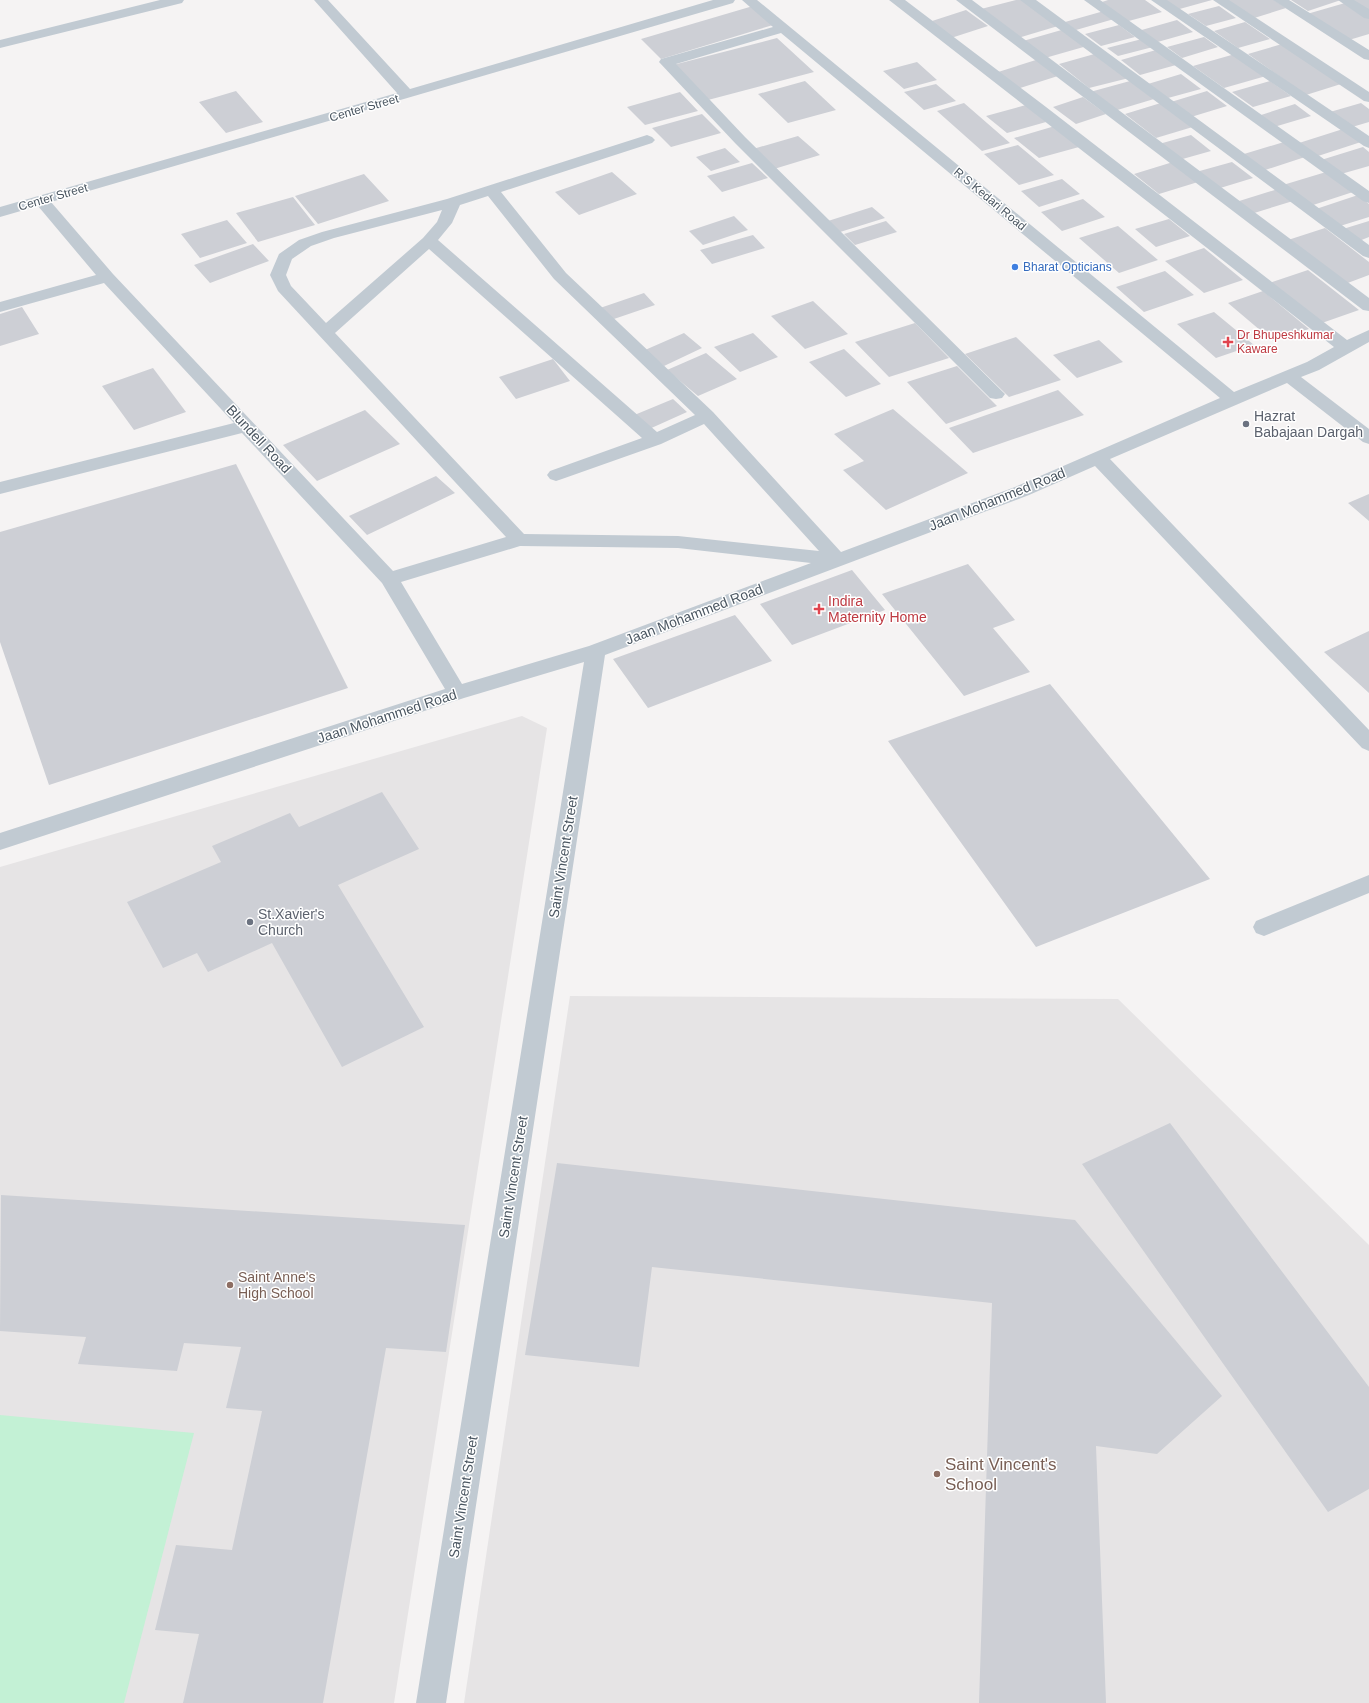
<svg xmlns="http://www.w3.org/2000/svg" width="1369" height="1703" viewBox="0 0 1369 1703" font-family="Helvetica,sans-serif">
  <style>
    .education { fill: #e6e4e5 }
    .green { fill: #c3f1d5 }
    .building { fill: #cdcfd5 }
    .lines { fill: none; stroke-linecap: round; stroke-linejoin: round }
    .minor { fill: #c1cad2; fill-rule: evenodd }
    .shop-dot { fill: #3f7fe0; stroke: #fff; stroke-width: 1.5 }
    .health-dot { fill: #e0444e; stroke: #fff; stroke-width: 1.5 }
    .worship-dot { fill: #6b7280; stroke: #fff; stroke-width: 1.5 }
    .education-dot { fill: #8d6e63; stroke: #fff; stroke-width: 1.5 }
    .labels { text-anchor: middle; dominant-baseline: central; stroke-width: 3; stroke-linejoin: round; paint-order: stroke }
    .far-street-label { font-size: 12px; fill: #4a5661; stroke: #fff }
    .far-shop-label { font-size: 12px; fill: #366cbe; stroke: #fff; text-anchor: start }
    .far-health-label { font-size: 12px; fill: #be3a42; stroke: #fff; text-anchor: start }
    .worship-label { font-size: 14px; fill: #5b616d; stroke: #fff; text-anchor: start }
    .street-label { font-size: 14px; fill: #4a5661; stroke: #fff }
    .health-label { font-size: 14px; fill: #be3a42; stroke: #fff; text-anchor: start }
    .education-label { font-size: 14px; fill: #785e54; stroke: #fff; text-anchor: start }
    .near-education-label { font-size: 17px; fill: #785e54; stroke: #fff; text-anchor: start }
  </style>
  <rect width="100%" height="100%" fill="#f5f3f3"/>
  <!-- education -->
  <path class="education" d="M 522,716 L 547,728 L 394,1703 L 0,1703 L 0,867 Z
    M 570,996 L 1118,999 L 1369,1245 L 1369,1703 L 464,1703 Z"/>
  <!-- green -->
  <path class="green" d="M 0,1415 L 194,1433 L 124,1703 L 0,1703 Z"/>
  <!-- building -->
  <path class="building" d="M 1016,0 L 1023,0 L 1058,26 L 1018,38 L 981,9 Z
    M 1108,0 L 1145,0 L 1162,12 L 1125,22 L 1099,3 Z
    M 1162,0 L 1212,0 L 1176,10 Z
    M 1224,0 L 1274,0 L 1286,8 L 1251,19 Z
    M 1291,0 L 1341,0 L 1308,11 Z
    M 1351,0 L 1369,0 L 1369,11 Z
    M 1345,3 L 1369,18 L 1369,34 L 1349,40 L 1307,14 Z
    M 753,6 L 773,25 L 661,59 L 641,39 Z
    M 1219,6 L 1236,18 L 1206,26 L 1188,14 Z
    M 966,10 L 988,26 L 951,38 L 929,22 Z
    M 1104,11 L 1114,19 L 1076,30 L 1065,22 Z
    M 1177,20 L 1193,32 L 1154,43 L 1138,31 Z
    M 1245,22 L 1270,39 L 1238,48 L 1214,31 Z
    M 1119,25 L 1135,37 L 1101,46 L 1085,34 Z
    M 1065,29 L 1087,46 L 1045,58 L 1023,41 Z
    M 1204,37 L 1218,47 L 1182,58 L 1167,47 Z
    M 777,38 L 814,72 L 708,100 L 673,65 Z
    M 1142,39 L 1153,47 L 1118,56 L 1107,48 Z
    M 1282,44 L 1341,84 L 1306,95 L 1248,54 Z
    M 1156,50 L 1176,65 L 1140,75 L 1121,60 Z
    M 1098,53 L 1129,78 L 1089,88 L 1059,64 Z
    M 1235,54 L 1266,76 L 1224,88 L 1193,66 Z
    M 1039,59 L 1061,75 L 1017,89 L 995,73 Z
    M 917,62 L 937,80 L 904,89 L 883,71 Z
    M 1181,74 L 1201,89 L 1168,98 L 1148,84 Z
    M 805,81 L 836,110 L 788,123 L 758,94 Z
    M 1130,81 L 1154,99 L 1114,111 L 1090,92 Z
    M 1270,81 L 1291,96 L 1253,107 L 1232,92 Z
    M 936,84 L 956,101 L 924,110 L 904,92 Z
    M 236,91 L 263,122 L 226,133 L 199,102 Z
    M 1207,91 L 1227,106 L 1191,117 L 1171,102 Z
    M 680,92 L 698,111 L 645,125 L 627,107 Z
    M 1083,97 L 1106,114 L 1076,124 L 1053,107 Z
    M 1164,102 L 1196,126 L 1156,138 L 1125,114 Z
    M 964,103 L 1010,143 L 982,151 L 937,111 Z
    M 1361,103 L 1369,109 L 1369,122 L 1352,127 L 1330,112 Z
    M 1295,104 L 1311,116 L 1274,127 L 1258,116 Z
    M 1026,105 L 1046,122 L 1007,133 L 986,116 Z
    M 702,114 L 721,133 L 671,147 L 652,128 Z
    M 1055,126 L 1079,147 L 1039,158 L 1014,138 Z
    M 1343,129 L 1361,142 L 1318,156 L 1299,143 Z
    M 1191,135 L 1211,151 L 1179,160 L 1159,144 Z
    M 798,136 L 820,155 L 774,169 L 753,149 Z
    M 1284,142 L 1305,157 L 1265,170 L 1244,154 Z
    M 1018,145 L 1054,175 L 1019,185 L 984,154 Z
    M 1363,147 L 1369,152 L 1369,166 L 1341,174 L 1321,160 Z
    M 725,148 L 740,162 L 711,171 L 696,157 Z
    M 1173,162 L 1198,182 L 1159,194 L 1134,174 Z
    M 1232,162 L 1253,178 L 1217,189 L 1196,172 Z
    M 752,163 L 768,178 L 722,192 L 707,176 Z
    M 612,172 L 637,194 L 579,215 L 555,192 Z
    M 1326,172 L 1353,192 L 1310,206 L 1283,185 Z
    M 364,174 L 389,201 L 318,224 L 295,196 Z
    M 1062,179 L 1080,194 L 1039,207 L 1021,191 Z
    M 1278,189 L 1293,201 L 1251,214 L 1236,202 Z
    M 1358,195 L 1369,204 L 1369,217 L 1340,226 L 1316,209 Z
    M 293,197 L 315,225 L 258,242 L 236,213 Z
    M 1083,199 L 1105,217 L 1062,231 L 1041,212 Z
    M 872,207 L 885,218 L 840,232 L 828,221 Z
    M 734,216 L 748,230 L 703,245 L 689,231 Z
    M 1169,219 L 1190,236 L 1156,247 L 1135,229 Z
    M 227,220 L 247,243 L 200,258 L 181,234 Z
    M 886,221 L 897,232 L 855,245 L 844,234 Z
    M 1369,221 L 1369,237 L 1359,241 L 1343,229 Z
    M 1118,226 L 1158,260 L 1119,273 L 1079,238 Z
    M 1325,228 L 1369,262 L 1369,275 L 1345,284 L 1288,240 Z
    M 753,235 L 765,248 L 712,264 L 700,250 Z
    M 253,244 L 269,261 L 210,283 L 194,265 Z
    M 1204,248 L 1243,280 L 1204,293 L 1165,261 Z
    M 1308,270 L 1359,310 L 1319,324 L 1269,283 Z
    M 1165,271 L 1194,295 L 1144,312 L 1116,287 Z
    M 1263,291 L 1309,329 L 1273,341 L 1228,303 Z
    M 644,293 L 655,305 L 611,320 L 600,308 Z
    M 813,301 L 848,334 L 805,349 L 771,316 Z
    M 22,307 L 39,334 L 0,346 L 0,314 Z
    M 1214,312 L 1254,345 L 1216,358 L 1177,324 Z
    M 915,323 L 949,358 L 889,377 L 855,342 Z
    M 684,333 L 702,348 L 664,366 L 645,350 Z
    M 753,333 L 778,357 L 740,372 L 714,347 Z
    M 1016,337 L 1061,380 L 1009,397 L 965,354 Z
    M 1099,340 L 1123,362 L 1077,378 L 1053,355 Z
    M 844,349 L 881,384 L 846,397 L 809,362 Z
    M 706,353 L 737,379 L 698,396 L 667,370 Z
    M 553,359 L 570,381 L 516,399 L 499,377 Z
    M 957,366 L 997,406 L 946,424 L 907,382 Z
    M 153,368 L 186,412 L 134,430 L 102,386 Z
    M 1058,390 L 1084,415 L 973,453 L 949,428 Z
    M 673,399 L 687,412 L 647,430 L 632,416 Z
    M 893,409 L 968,473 L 886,510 L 843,470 L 864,461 L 834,434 Z
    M 365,410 L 400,444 L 317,481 L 283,445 Z
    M 236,464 L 348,688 L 49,785 L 0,642 L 0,532 Z
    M 436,476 L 455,493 L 367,535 L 349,516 Z
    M 1369,494 L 1369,521 L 1348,503 Z
    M 968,564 L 1015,620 L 993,628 L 1030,672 L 964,696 L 882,594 Z
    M 852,570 L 885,610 L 792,645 L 760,604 Z
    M 735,615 L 772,661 L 648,708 L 613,659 Z
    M 1369,631 L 1369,693 L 1324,652 Z
    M 1050,684 L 1210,879 L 1036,947 L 888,741 Z
    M 382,792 L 419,849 L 338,885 L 424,1027 L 342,1067 L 272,943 L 208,972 L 197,953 L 163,968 L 127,902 L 221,862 L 212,846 L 290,813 L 299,827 Z
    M 1170,1123 L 1369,1387 L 1369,1489 L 1328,1512 L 1082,1164 Z
    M 557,1163 L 1075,1220 L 1222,1396 L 1157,1454 L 1096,1446 L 1106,1703 L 979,1703 L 992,1303 L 652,1267 L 639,1367 L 525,1355 Z
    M 1,1195 L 465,1225 L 446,1352 L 386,1348 L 323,1703 L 183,1703 L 199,1634 L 155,1630 L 176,1545 L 232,1550 L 262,1411 L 226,1408 L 241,1347 L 184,1343 L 177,1371 L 78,1364 L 86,1337 L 0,1331 Z"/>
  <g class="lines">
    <!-- minor -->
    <path class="minor" d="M 160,0 L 184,0 L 182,3 L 0,48 L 0,40 Z
      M 314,0 L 328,0 L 410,89 L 713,0 L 735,0 L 733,3 L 51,202 L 113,274 L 393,571 L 506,537 L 278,291 L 270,275 L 279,254 L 299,240 L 322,232 L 447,199 L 647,135 L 652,137 L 655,140 L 652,143 L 501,192 L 566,273 L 713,412 L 841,552 L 1015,487 L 1220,398 L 781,33 L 676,64 L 745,137 L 1005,394 L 1002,398 L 996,399 L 990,398 L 735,143 L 659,62 L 661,59 L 773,27 L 742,0 L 757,0 L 1234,392 L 1307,362 L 1334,347 L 889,0 L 905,0 L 1046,107 L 1347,340 L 1369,330 L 1369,342 L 1319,370 L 1301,377 L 1369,429 L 1369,444 L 1363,442 L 1287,383 L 1110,459 L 1369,730 L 1369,751 L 1362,748 L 1095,466 L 1029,495 L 605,655 L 446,1703 L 416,1703 L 584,662 L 464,698 L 0,850 L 0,833 L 445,689 L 382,583 L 242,433 L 0,494 L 0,482 L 234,423 L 104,283 L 0,312 L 0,302 L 96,275 L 38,206 L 0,217 L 0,207 L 397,93 ZM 488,196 L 554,279 L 695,415 L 657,432 L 438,240 L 452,223 L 460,205 ZM 442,210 L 437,222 L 423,238 L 326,323 L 291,286 L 286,275 L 292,259 L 311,246 L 334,238 ZM 429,249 L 642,438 L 550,471 L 547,475 L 550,479 L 556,481 L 562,479 L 661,444 L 704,424 L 819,551 L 678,536 L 524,534 L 335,333 ZM 520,546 L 678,548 L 811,563 L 589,646 L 462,684 L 401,582 Z
      M 956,0 L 972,0 L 1369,298 L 1369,311 L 1363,310 Z
      M 1020,0 L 1036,0 L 1369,245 L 1369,258 L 1363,256 Z
      M 1084,0 L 1100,0 L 1369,191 L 1369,203 L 1363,201 Z
      M 1151,0 L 1167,0 L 1369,136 L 1369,148 L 1364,146 Z
      M 1213,0 L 1229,0 L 1369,92 L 1369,102 L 1364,101 Z
      M 1273,0 L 1289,0 L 1369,50 L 1369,60 L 1364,59 Z
      M 1338,0 L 1354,0 L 1369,9 L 1369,19 L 1364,18 Z
      M 1369,875 L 1369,893 L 1264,936 L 1256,933 L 1253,927 L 1256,921 Z"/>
  </g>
  <!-- markers -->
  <circle class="shop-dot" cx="1015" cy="267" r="4"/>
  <g class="health-dot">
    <path d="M1226 336h4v4h4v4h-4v4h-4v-4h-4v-4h4z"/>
    <path d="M817 603h4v4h4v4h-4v4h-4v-4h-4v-4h4z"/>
  </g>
  <g class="worship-dot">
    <circle cx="1246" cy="424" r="4"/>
    <circle cx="250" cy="922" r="4"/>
  </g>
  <g class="education-dot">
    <circle cx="230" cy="1285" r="4"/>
    <circle cx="937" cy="1474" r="4"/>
  </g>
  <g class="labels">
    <!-- far-street labels -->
    <g class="far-street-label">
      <text transform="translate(364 108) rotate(-16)">Center Street</text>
      <text transform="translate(53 197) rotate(-16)">Center Street</text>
      <text transform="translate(990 199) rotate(40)">R S Kedari Road</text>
    </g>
    <!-- far-shop labels -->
    <g class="far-shop-label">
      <text x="1023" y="267">Bharat Opticians</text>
    </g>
    <!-- far-health labels -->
    <g class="far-health-label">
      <text x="1237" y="335">Dr Bhupeshkumar<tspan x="1237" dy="14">Kaware</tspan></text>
    </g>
    <!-- worship labels -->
    <g class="worship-label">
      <text x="1254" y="416">Hazrat<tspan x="1254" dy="16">Babajaan Dargah</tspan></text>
      <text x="258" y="914">St.Xavier's<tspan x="258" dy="16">Church</tspan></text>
    </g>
    <!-- street labels -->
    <g class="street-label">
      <text transform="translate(259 439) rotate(47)">Blundell Road</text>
      <text transform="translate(997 499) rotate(-22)">Jaan Mohammed Road</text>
      <text transform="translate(694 614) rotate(-21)">Jaan Mohammed Road</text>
      <text transform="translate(387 716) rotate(-18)">Jaan Mohammed Road</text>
      <text transform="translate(563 857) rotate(-81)">Saint Vincent Street</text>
      <text transform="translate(513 1177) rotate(-81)">Saint Vincent Street</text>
      <text transform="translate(463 1497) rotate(-81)">Saint Vincent Street</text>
    </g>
    <!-- health labels -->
    <g class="health-label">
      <text x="828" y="601">Indira<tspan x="828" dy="16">Maternity Home</tspan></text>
    </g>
    <!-- education labels -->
    <g class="education-label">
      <text x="238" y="1277">Saint Anne's<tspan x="238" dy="16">High School</tspan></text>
    </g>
    <!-- near-education labels -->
    <g class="near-education-label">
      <text x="945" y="1464">Saint Vincent's<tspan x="945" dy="20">School</tspan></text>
    </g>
  </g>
</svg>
